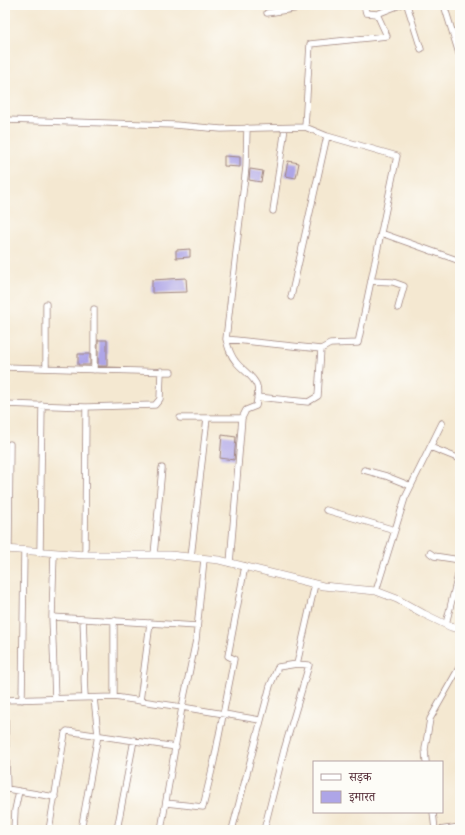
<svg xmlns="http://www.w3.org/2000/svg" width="465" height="835" viewBox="0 0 465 835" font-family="'IM FELL DW Pica','Noto Serif Devanagari',serif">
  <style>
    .building { fill: #aea5e7 }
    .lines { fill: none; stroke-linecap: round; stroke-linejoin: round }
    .minor-casing { stroke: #9f847e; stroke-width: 7 }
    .tertiary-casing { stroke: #9f847e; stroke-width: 8 }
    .minor { stroke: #fff; stroke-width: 5.5 }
    .tertiary { stroke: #fff; stroke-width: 7 }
  </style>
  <rect width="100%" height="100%" fill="#fdfcf7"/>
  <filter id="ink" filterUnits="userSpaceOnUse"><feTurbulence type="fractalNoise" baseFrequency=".025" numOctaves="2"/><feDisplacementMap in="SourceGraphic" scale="8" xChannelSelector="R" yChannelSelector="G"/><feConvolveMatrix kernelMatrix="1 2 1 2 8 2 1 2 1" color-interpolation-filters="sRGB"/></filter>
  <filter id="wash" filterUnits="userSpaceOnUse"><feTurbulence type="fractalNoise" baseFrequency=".012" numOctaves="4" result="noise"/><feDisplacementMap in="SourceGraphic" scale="16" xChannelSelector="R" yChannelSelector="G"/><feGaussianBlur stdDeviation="0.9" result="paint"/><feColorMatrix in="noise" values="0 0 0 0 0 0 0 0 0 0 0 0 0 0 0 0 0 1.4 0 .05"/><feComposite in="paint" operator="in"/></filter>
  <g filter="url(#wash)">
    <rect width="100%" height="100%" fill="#f4e8d1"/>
    <g id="blocks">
      <!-- building -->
      <path class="building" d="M 224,156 L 240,157 L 240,167 L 224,166 Z
        M 288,161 L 299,163 L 296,178 L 285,176 Z
        M 250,169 L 263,171 L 261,182 L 249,180 Z
        M 190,249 L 190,257 L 176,258 L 176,250 Z
        M 186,278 L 187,292 L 152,293 L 152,280 Z
        M 98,340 L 107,340 L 107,366 L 98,366 Z
        M 78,354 L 90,354 L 90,365 L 78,365 Z
        M 222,435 L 236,437 L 234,460 L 220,458 Z"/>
    </g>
  </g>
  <g filter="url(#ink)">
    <use href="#blocks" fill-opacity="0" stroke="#9f847e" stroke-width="1"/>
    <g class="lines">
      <defs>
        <path id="minor" d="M 364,5 L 366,13 L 377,14
          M 407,5 L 421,49
          M 444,5 L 460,57
          M 267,13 L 319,5
          M 5,120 L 175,125 L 221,129 L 305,127 L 310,44 L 387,36 L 377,14 L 400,5
          M 273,211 L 285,128
          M 381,233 L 460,261
          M 371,281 L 393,282 L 404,286 L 398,308
          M 291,297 L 327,136 L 305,127
          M 226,339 L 321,349 L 330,344 L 358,343 L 397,156 L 327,136
          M 5,367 L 171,372
          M 46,368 L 46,304
          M 94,370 L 94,309
          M 257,397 L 308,402 L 318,396 L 321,349
          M 5,404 L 86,407 L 85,555
          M 86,407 L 155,405 L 160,399 L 161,371
          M 180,418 L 207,418
          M 430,447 L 460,459
          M 364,470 L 386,476 L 411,486
          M 326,510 L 395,530
          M 9,549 L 10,444
          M 40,553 L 42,405
          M 54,553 L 52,617 L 55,699
          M 430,553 L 434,556 L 460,560
          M 154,555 L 162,468
          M 191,557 L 207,418 L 242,418
          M 230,563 L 242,418 L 246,410 L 256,406 C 257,400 259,392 257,386 C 254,376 242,370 236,362 C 230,355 228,347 226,339 L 246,167 L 247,128
          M 376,591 L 405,498 L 442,423
          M 52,617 L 197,626
          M 83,619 L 85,670 C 83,677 85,689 85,698
          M 446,624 L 460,567
          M 114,697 L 114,620
          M 5,700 L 114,697 L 182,707 L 196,640 L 204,559
          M 22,700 L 24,551
          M 140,701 L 150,623
          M 5,713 L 7,789 L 55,797
          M 426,762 L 425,749 L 430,719 L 460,666
          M 166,803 L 203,807 L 214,761 L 234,659 L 228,656 L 245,566
          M 433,812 L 435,830
          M 14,830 L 15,810 L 19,791
          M 49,830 L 65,733 L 67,731 L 176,747
          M 81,830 L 98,735 L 94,698
          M 117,830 L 134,740
          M 161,830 L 182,707 L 260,720
          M 232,830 L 270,686 L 278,667 L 297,664
          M 264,830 L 284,750 L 309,665 L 297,664 L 315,584
          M 439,830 L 460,827"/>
        <path id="tertiary" d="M 5,549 L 85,555 L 170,555 L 219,560 L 323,586 L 376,591 L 397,599 L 424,614 L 451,627 L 460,629"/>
      </defs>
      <!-- minor casing -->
      <use href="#minor" class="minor-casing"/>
      <!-- tertiary casing -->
      <use href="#tertiary" class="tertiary-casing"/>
      <!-- minor -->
      <use href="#minor" class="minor"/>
      <!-- tertiary -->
      <use href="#tertiary" class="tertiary"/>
    </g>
  </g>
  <!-- margin -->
  <rect width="465" height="835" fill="none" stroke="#fdfcf7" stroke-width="20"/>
  <!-- legend -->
  <rect x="313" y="761" width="130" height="52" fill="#fdfcf7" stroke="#b5a4a5"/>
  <rect x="321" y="774" width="20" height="6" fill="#ffffff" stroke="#b5a4a5"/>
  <text x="349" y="781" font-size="12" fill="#4a1f2b">सड़क</text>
  <rect x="321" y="791" width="20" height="12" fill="#aea5e7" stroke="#b5a4a5"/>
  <text x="349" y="801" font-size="12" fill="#4a1f2b">इमारत</text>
</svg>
